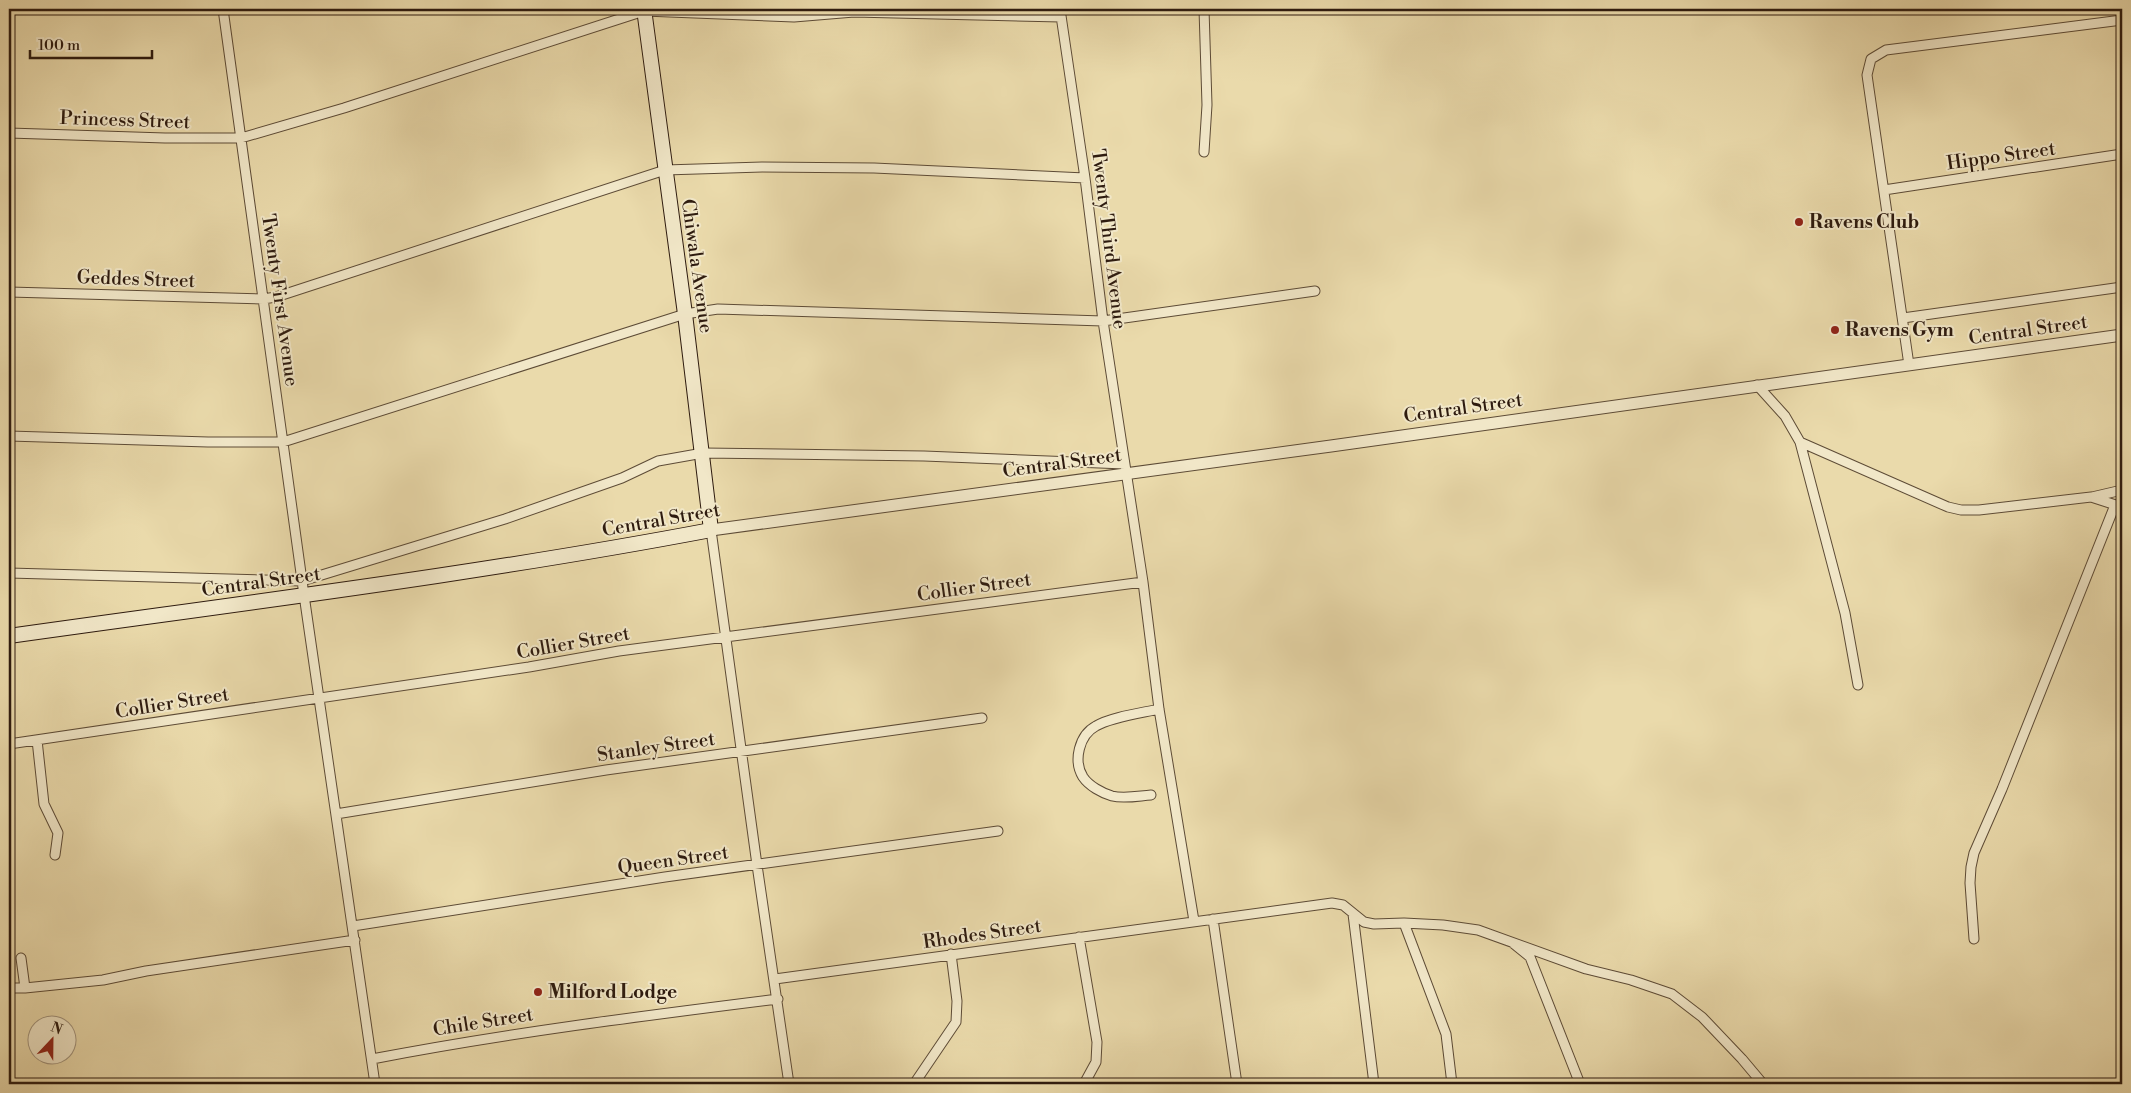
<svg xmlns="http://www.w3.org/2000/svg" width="2131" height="1093" viewBox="0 0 2131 1093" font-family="'Libre Bodoni',serif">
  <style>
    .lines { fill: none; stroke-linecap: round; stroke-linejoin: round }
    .minor-casing { stroke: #5d4b36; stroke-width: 11 }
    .tertiary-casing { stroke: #5d4b36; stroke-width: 13 }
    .secondary-casing { stroke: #2e1b0f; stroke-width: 16 }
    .minor { stroke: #f1e7c8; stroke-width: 9 }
    .tertiary { stroke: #f1e7c8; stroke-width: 11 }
    .secondary { stroke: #f1e7c8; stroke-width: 14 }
    .poi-dot { fill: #8f2418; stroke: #f1e7c8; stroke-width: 2 }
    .labels { text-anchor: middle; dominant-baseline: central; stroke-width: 4; stroke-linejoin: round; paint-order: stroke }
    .street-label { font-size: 19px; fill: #2e1b0f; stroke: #f1e7c8 }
    .poi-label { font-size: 19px; font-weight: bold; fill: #2e1b0f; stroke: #f1e7c8; text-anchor: start }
  </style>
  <rect width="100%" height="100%" fill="#eadaab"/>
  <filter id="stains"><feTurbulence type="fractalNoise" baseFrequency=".004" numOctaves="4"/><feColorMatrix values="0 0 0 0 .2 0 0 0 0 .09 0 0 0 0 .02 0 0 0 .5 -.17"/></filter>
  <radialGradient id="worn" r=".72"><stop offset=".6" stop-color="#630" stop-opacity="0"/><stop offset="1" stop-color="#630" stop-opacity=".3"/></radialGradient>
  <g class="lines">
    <defs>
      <path id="minor" d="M 223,9 L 304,595 L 375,1084
        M 1060,9 L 1085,178 L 1103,321 L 1143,582 L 1159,709 L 1194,921
        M 9,133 L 165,138 L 241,138 L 344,108 L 644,11 L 794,17 L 854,12 L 1061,17
        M 1204,152 L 1207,105 L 1204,9
        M 1884,190 L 2122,154
        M 9,292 L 263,299 L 276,297 L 665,170 L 762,167 L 874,168 L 1085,178
        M 1903,318 L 2122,287
        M 1909,365 L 1867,75 L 1871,59 L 1886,50 L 2122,20
        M 1757,385 L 1785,416 L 1800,442 L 1845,613 L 1858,685
        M 9,436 L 208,442 L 283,442 L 685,314 L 718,309 L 1103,321 L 1315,291
        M 1800,442 L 1948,507 L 1961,510 L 1979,510 L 2091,497 L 2122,507
        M 2092,497 L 2122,490
        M 711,530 L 757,865 L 789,1084
        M 9,573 L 302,581 L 505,519 L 622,478 L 658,461 L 703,453 L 924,456 L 1125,464
        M 37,740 L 44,804 L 58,833 L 55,855
        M 9,744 L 529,667 L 619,651 L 1143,582
        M 1151,795 C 1138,796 1124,799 1112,796 C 1102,793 1089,786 1083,777 C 1073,761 1079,735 1096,726 C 1111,717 1141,713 1159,709
        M 336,814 L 606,770 L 982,718
        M 1353,914 L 1374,1084
        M 1213,919 L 1237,1084
        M 1404,923 L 1446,1034 L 1452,1084
        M 353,926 L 665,877 L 998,831
        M 1079,937 L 1097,1042 L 1096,1062 L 1084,1084
        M 1974,939 L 1970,883 L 1971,867 L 1974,853 L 2002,789 L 2115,505
        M 1514,944 L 1530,957 L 1580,1084
        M 21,958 L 25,988 L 103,980 L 146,971 L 355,940
        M 775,979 L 1332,903 L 1343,905 L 1364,922 L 1374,924 L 1404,923 L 1443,925 L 1478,930 L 1586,969 L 1631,980 L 1672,994 L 1702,1017 L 1742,1059 L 1763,1084
        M 9,988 L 25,988
        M 372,1059 C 507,1033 642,1016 778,999
        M 914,1084 L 956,1022 L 957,1001 L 951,954"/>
      <path id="tertiary" d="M 711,530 L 1331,446 L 2122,335"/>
      <path id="secondary" d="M 9,636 C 243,603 479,574 711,530 L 685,314 L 644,9"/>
    </defs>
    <!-- minor casing -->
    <use href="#minor" class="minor-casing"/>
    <!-- tertiary casing -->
    <use href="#tertiary" class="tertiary-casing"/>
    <!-- secondary casing -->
    <use href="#secondary" class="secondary-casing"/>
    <!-- minor -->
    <use href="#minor" class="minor"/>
    <!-- tertiary -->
    <use href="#tertiary" class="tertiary"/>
    <!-- secondary -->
    <use href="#secondary" class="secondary"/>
  </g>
  <!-- markers -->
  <g class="poi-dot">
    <circle cx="1799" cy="222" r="5"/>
    <circle cx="1835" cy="330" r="5"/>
    <circle cx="538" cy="992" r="5"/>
  </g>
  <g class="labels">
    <!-- street labels -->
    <g class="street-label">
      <text transform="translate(125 120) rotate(2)">Princess Street</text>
      <text transform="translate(2001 156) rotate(-8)">Hippo Street</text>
      <text transform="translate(1109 239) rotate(83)">Twenty Third Avenue</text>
      <text transform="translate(697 266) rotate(82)">Chiwala Avenue</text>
      <text transform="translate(136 279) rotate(2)">Geddes Street</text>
      <text transform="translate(280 300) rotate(82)">Twenty First Avenue</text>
      <text transform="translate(2028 330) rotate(-8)">Central Street</text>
      <text transform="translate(1463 408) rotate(-8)">Central Street</text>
      <text transform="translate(1062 463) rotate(-8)">Central Street</text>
      <text transform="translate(661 520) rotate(-10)">Central Street</text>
      <text transform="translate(261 582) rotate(-8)">Central Street</text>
      <text transform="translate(974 587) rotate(-8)">Collier Street</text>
      <text transform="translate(573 643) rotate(-10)">Collier Street</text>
      <text transform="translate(172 703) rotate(-9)">Collier Street</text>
      <text transform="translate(656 747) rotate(-8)">Stanley Street</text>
      <text transform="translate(673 860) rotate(-8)">Queen Street</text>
      <text transform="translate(982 934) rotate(-8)">Rhodes Street</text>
      <text transform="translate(483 1022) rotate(-9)">Chile Street</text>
    </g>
    <!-- poi labels -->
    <g class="poi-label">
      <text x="1809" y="222">Ravens Club</text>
      <text x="1845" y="330">Ravens Gym</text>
      <text x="548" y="992">Milford Lodge</text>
    </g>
  </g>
  <!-- margin -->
  <rect width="2131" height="1093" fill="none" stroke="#eadaab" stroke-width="30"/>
  <rect x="10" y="10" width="2111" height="1073" fill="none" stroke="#2e1b0f" stroke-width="2.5"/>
  <rect x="15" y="15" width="2101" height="1063" fill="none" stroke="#2e1b0f"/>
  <!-- north arrow -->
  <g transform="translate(52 1040) rotate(22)"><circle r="24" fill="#f1e7c8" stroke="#a3957e"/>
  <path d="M0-4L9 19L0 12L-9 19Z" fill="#8f2418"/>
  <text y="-8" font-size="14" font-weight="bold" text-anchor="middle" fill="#2e1b0f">N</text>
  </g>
  <!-- scale -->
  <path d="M30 50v8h122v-8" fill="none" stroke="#2e1b0f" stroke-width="2.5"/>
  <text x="38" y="50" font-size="15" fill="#2e1b0f" stroke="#f1e7c8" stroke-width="4" paint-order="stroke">100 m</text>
  <rect width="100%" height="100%" filter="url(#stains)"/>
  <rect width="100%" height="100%" fill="url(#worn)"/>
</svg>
